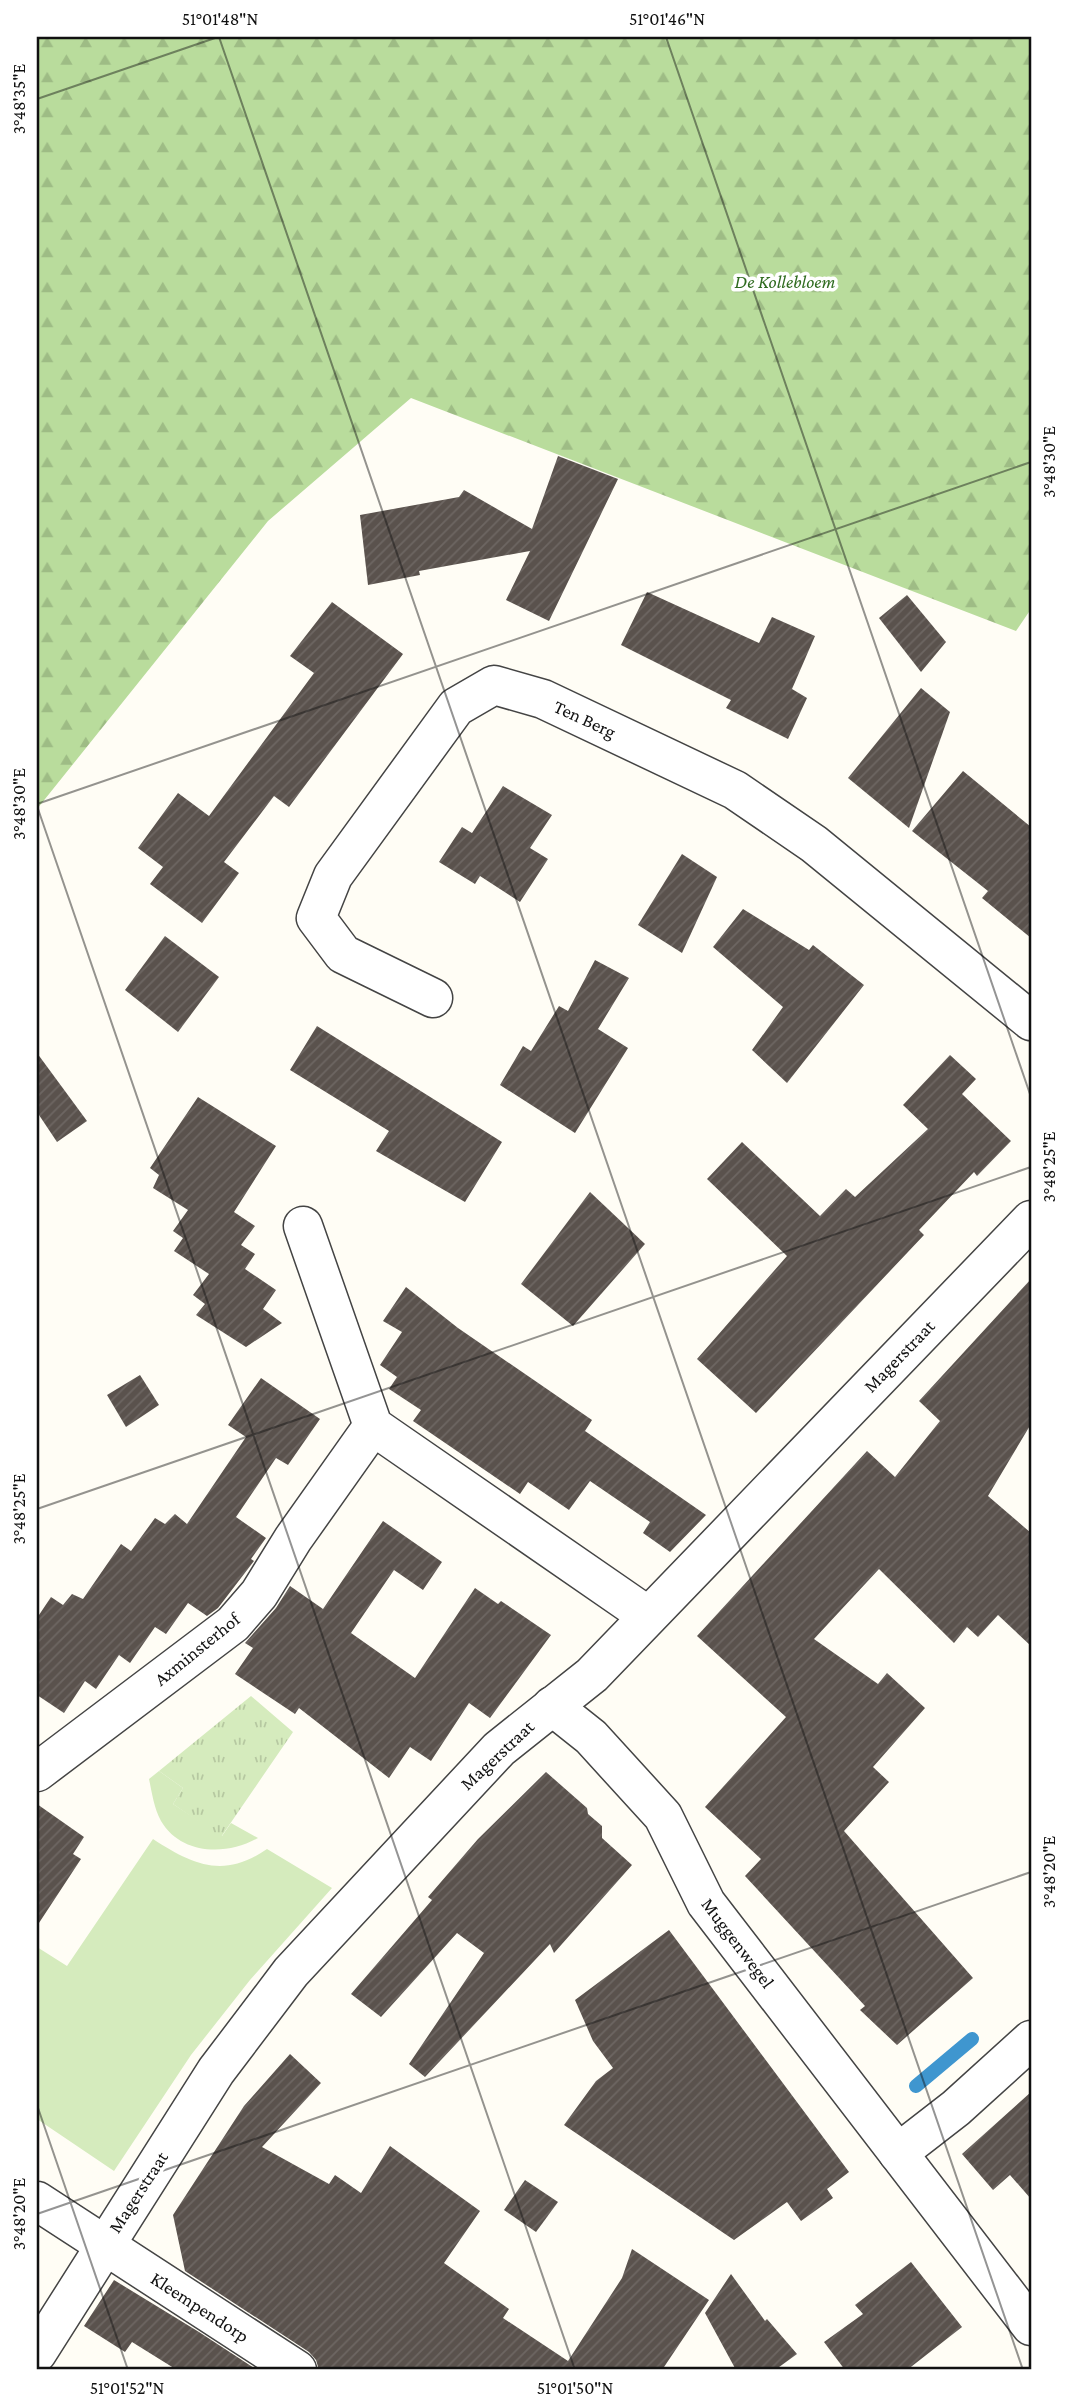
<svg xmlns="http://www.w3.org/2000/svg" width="1068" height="2407" font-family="'Crimson Pro',serif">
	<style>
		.grass { fill: #d5ebbd }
		.forest { fill: url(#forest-firs) }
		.park { fill: url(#park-tufts) }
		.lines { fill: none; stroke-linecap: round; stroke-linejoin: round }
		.stream { stroke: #3f96cf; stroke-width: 14 }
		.building { fill: url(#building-hatch) }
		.street-casing { stroke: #444; stroke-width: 41 }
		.street { stroke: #fff; stroke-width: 38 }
		.ticks { fill: none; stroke: #111; stroke-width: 2; stroke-opacity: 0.45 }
		.labels { text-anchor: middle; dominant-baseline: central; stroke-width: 7; stroke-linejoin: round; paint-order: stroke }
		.park-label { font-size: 19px; font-style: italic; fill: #2f6b1f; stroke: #fff }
		.street-label { font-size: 19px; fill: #111; stroke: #fff }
		.neatline { fill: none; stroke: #111; stroke-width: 2.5 }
		.ticks-label { font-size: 18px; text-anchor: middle; fill: #111 }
	</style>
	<defs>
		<pattern id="forest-firs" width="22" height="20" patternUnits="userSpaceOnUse" patternTransform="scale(1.75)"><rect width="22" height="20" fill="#b9dc9c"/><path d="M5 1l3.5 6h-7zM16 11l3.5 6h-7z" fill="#9ebc85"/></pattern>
		<pattern id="park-tufts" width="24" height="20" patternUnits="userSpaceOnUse" patternTransform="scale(1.75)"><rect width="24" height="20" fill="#d5ebbd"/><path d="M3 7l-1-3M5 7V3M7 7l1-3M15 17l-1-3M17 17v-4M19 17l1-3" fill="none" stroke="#b6c8a1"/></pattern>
		<pattern id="building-hatch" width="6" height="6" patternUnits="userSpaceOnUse" patternTransform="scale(1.75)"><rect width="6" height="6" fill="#5a524d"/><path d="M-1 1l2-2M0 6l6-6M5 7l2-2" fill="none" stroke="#6d6662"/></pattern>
	</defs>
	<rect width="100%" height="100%" fill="#fffdf5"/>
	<g class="grass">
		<path d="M159,1771l24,17 -10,16 49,32 9,-13 27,15c-31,18 -77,17 -97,-17 -7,-13 -9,-28 -12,-42z"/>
		<path d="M153,1839c40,26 71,40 114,10l65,39 -82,92 -59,75 -77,116 -77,-52v-172l30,19z"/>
	</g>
	<polygon class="forest" points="37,37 1031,37 1031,609 1016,631 411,398 268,521 37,809"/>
	<polygon class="park" points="251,1696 293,1732 221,1837 173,1804 183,1788 159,1771"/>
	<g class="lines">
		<polyline class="stream" points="916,2086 972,2039"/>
	</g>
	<g class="building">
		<polygon points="558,456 618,479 549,621 506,600 530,551 419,571 420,575 368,585 360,515 459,497 464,490 532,529"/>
		<polygon points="647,592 759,643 772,617 815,636 792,689 807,698 788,739 726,708 731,700 621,645"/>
		<polygon points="907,595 946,642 921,672 879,618"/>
		<polygon points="332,602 403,654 289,807 274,796 224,862 239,873 202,923 150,884 163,867 138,848 178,793 209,816 314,673 290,656"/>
		<polygon points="921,688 950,712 909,828 848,778"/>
		<polygon points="963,771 1031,827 1031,938 982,898 988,891 912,831"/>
		<polygon points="503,786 552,815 530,848 548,859 520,902 480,876 475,884 439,862 462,827 472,833"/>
		<polygon points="682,854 717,877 682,953 638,925"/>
		<polygon points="743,909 809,950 813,945 864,985 787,1083 752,1050 783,1007 713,947"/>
		<polygon points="165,936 219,977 178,1032 125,990"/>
		<polygon points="595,960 629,978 598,1029 628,1048 575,1133 500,1085 523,1046 531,1051 559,1006 568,1011"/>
		<polygon points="317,1026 502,1142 465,1202 376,1151 389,1131 290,1070"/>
		<polygon points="37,1053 87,1121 57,1142 37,1112"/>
		<polygon points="950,1055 976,1079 962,1094 1011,1141 977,1176 974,1172 919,1230 924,1235 756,1413 697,1359 787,1256 707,1179 742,1142 820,1216 846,1189 855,1197 928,1129 903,1105"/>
		<polygon points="198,1097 276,1146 234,1212 255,1226 241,1245 255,1254 245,1269 276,1290 263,1309 282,1323 246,1347 196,1315 205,1304 193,1295 209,1274 174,1251 183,1238 173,1231 188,1210 153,1188 159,1175 150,1168"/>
		<polygon points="590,1192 645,1244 573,1326 521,1284"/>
		<polygon points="1031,1279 1031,1424 988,1496 1031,1533 1031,1646 998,1615 978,1637 967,1627 954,1643 879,1569 814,1639 878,1684 887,1673 925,1708 873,1767 889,1782 844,1831 973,1978 897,2045 860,2010 865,2006 745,1876 761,1859 705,1807 786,1717 697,1636 867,1451 895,1477 940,1421 919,1401"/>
		<polygon points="406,1287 458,1328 592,1420 585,1431 706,1515 670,1552 643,1533 650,1522 590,1481 569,1510 528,1482 520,1494 413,1421 421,1410 389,1389 397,1377 380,1365 402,1332 383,1321"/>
		<polygon points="140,1375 159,1405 126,1427 107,1395"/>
		<polygon points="261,1378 320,1419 288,1465 276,1458 236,1517 266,1538 251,1559 254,1561 218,1608 207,1616 188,1603 166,1634 155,1627 130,1663 119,1655 96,1689 85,1681 64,1713 37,1695 37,1618 51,1597 63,1605 72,1594 83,1599 121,1544 131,1551 155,1518 165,1524 175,1514 187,1524 246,1437 228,1425"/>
		<polygon points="383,1521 442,1562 423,1590 394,1570 351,1633 415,1678 475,1588 498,1604 501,1601 551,1635 490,1718 469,1703 431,1761 410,1747 389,1778 299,1708 295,1714 235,1674 253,1648 245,1643 276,1608 290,1586 323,1609"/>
		<polygon points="546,1772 587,1808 588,1814 602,1826 602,1838 632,1865 554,1953 550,1944 425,2077 409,2064 484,1953 457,1933 381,2017 351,1994 432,1900 428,1897 478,1839"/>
		<polygon points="37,1804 84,1837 73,1854 81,1859 37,1926"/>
		<polygon points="669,1930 849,2172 827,2189 833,2198 801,2221 787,2202 734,2240 564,2125 596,2081 613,2068 593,2041 575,2000"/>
		<polygon points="290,2054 321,2083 262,2147 329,2184 335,2175 361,2193 390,2146 480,2211 444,2263 509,2309 503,2318 568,2361 622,2278 632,2249 709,2300 662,2370 319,2370 316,2360 309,2352 185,2271 173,2215 244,2106"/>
		<polygon points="1031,2092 1031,2199 1010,2175 993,2190 962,2154"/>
		<polygon points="525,2180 558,2202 536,2232 504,2210"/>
		<polygon points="911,2262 962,2327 907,2370 845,2370 824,2342 863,2314 855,2305"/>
		<polygon points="731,2274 765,2321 767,2319 797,2354 775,2370 736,2370 705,2313"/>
		<polygon points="114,2280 199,2332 257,2370 177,2370 132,2342 125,2352 84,2326"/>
	</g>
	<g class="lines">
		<g class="street-casing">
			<g id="street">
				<polyline points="433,998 343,954 316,918 333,876 456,707 494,685 543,699 735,790 814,844 1031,1021"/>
				<polyline points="303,1226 373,1426 648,1616"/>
				<polyline points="552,1706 591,1737 663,1816 706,1903 1031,2326"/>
				<polyline points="37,1772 233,1624 259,1594 293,1539 373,1426"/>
				<polyline points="898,2153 956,2108 1031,2040"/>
				<polyline points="37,2201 297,2370"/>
				<polyline points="37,2353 216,2071 291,1972 499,1749 592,1675 1031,1220"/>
			</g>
		</g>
		<use href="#street" class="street"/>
	</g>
	<path class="ticks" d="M219,37l804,2333M666,37l365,1060M37,99l181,-62M37,804l994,-342M37,806l538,1564M37,1509l994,-342M37,2105l91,265M37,2214l994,-342"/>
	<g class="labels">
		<g class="park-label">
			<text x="785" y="281">De Kollebloem</text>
		</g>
		<g class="street-label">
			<text transform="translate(585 719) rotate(25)">Ten Berg</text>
			<text transform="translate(899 1356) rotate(-46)">Magerstraat</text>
			<text transform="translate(197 1649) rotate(-39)">Axminsterhof</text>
			<text transform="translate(497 1755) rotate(-43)">Magerstraat</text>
			<text transform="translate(738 1943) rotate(53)">Muggenwegel</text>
			<text transform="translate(138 2192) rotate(-57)">Magerstraat</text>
			<text transform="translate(200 2307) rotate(33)">Kleempendorp</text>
		</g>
	</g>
	<rect width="1068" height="2407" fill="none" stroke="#ffffff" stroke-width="77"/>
	<rect x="38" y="38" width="992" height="2330" class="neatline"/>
	<g class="ticks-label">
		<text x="220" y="25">51°01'48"N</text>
		<text x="667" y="25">51°01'46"N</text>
		<text transform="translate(19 99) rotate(-90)" y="6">3°48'35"E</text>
		<text transform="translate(1049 462) rotate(-90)" y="6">3°48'30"E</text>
		<text transform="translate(19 804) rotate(-90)" y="6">3°48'30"E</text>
		<text transform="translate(1049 1167) rotate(-90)" y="6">3°48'25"E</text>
		<text transform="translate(19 1509) rotate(-90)" y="6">3°48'25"E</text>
		<text transform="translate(1049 1872) rotate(-90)" y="6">3°48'20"E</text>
		<text transform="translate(19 2214) rotate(-90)" y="6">3°48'20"E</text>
		<text x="127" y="2394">51°01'52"N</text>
		<text x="575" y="2394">51°01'50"N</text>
	</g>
</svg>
